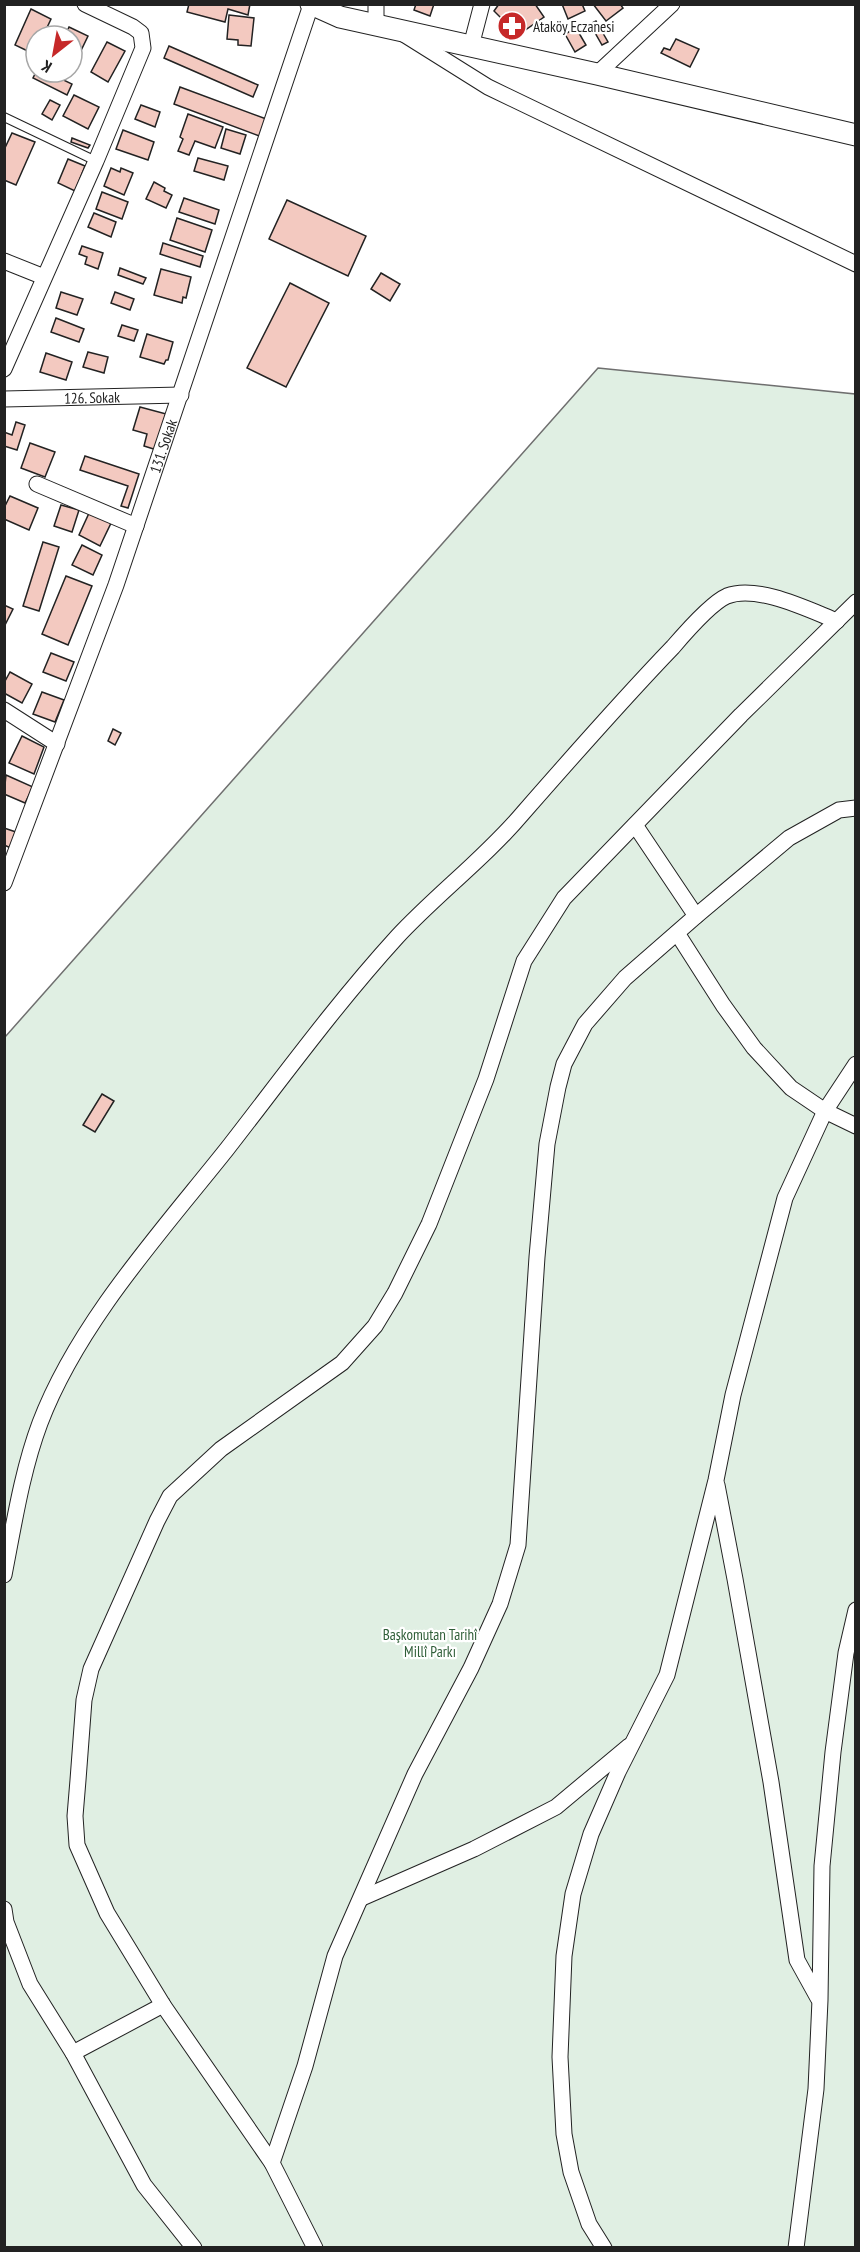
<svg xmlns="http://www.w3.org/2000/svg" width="860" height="2252" font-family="'PT Sans Narrow',sans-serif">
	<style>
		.green { fill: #e0efe3; stroke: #6f6f6f; stroke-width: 1.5 }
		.building { fill: #f3c9c0; stroke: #222; stroke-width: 1.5 }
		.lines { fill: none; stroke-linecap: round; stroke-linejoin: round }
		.lane-casing { stroke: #222; stroke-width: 10 }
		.street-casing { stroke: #222; stroke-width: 17 }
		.secondary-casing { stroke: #222; stroke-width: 23 }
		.lane { stroke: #fff; stroke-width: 8 }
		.street { stroke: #fff; stroke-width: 15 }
		.secondary { stroke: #fff; stroke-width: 21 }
		.labels { text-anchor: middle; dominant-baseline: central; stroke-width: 4.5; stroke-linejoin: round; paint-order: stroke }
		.poi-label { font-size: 15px; fill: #222; stroke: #fff; text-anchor: start }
		.street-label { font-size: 15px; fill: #222; stroke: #fff }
		.park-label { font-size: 15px; fill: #2f5e38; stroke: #fff }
	</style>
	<rect width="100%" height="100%" fill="#fff"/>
	<polygon class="green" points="598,368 855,394 855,2247 5,2248 5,1037"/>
	<g class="building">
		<polygon points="189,4 250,4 248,15 228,9 225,22 187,12"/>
		<polygon points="416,4 434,4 430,16 414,10"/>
		<polygon points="499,4 535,4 544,17 518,35 494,11"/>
		<polygon points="562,4 582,4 585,11 568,19"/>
		<polygon points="593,4 620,4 623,8 606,21"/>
		<polygon points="31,9 51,19 43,36 36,36 34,54 15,45"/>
		<polygon points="229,15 254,18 251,46 238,45 238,40 227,39"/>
		<polygon points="596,21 608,42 602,45 590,24"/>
		<polygon points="69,27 88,36 75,63 72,61 72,36 65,36"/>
		<polygon points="576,28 586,45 575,52 565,34"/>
		<polygon points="676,39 699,49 690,67 661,53 664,48 670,50"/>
		<polygon points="107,42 125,51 108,82 91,72"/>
		<polygon points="169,46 258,85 253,97 164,58"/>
		<polygon points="36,72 47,72 72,84 67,95 33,78"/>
		<polygon points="180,87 269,120 262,137 174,104"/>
		<polygon points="74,95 99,107 88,129 63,116"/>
		<polygon points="50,100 60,105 52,120 42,114"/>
		<polygon points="141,105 160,112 155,127 135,119"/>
		<polygon points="188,114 223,127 215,148 195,141 189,155 178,151 183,139 180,137"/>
		<polygon points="226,129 246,135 240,154 221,148"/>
		<polygon points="123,130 154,142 148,160 116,149"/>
		<polygon points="12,133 35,142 16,185 4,180 4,150"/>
		<polygon points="72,138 90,145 88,148 71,142"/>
		<polygon points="198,158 228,166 224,180 194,171"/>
		<polygon points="68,159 85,166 75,191 58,183"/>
		<polygon points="111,168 120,172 121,168 133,173 124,195 104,186"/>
		<polygon points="154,182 165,188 164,191 172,195 166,208 146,199"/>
		<polygon points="102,192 128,202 122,219 96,209"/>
		<polygon points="184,198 219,210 215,224 179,212"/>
		<polygon points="287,200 366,236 348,276 269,239"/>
		<polygon points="94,213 116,222 111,237 88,227"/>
		<polygon points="177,218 212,230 205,252 170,240"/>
		<polygon points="163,243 203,256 200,267 160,254"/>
		<polygon points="82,246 103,253 98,269 85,264 87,257 79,254"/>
		<polygon points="120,268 146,278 143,284 118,275"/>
		<polygon points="161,269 191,277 186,298 183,297 182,303 154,295"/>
		<polygon points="381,273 400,284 390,301 371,289"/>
		<polygon points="290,283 329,303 286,387 247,368"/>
		<polygon points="61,292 83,299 77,315 56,308"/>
		<polygon points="115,292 134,299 130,310 111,303"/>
		<polygon points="56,318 84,329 79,342 51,332"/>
		<polygon points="122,325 138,330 134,341 118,336"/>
		<polygon points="147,334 173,342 168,360 166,360 164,364 140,357"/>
		<polygon points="88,352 108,357 104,373 83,367"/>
		<polygon points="46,353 72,362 66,380 40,372"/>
		<polygon points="140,407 170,415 160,451 144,446 147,434 133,430"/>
		<polygon points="16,422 25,425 17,450 4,446 4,432 12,435"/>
		<polygon points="30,443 55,452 45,477 21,468"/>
		<polygon points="85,456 139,474 128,508 121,506 128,486 80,470"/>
		<polygon points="10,496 38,508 29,530 4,519 4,508"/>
		<polygon points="61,505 79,510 72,532 54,526"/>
		<polygon points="90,511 112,521 100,546 79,535"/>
		<polygon points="43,542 59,547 39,611 23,606"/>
		<polygon points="82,545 102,555 93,575 72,565"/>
		<polygon points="66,576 92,586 68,645 42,634"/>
		<polygon points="4,605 13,609 5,625 4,625"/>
		<polygon points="51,653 74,662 66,681 43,672"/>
		<polygon points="10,672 32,684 22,703 4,693 4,683"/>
		<polygon points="42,692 64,700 55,722 33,714"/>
		<polygon points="113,729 121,733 115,745 108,741"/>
		<polygon points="22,736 44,747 34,774 9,763"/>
		<polygon points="6,775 33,787 25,803 4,794"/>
		<polygon points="4,828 19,833 13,849 4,845"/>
		<polygon points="102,1094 114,1101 95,1132 83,1125"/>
	</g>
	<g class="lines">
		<g class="lane-casing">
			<polyline id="lane" points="4,117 96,161"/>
		</g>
		<g class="street-casing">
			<g id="street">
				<polyline points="376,25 376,4"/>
				<polyline points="405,35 488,87 856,264"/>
				<polyline points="471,46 482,4"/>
				<polyline points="597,74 672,4"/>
				<polyline points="4,261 44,277"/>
				<polyline points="4,369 96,161 143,48 141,33 133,27 85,4"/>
				<path id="s1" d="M4,399l177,-4"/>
				<polyline points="37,484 136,526"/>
				<polyline points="4,710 57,744"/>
				<polyline points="635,825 696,916"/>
				<path id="s2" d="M4,883l112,-298 195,-580"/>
				<polyline points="677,933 723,1005 754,1048 791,1088 825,1111 856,1126"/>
				<polyline points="717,1485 735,1579 771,1782 797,1960 818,1998"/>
				<path d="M4,1575c10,-51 18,-104 36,-152 38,-100 121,-191 187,-274 56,-72 109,-145 170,-212 40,-43 88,-79 126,-124 49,-56 98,-112 150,-166 12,-14 38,-44 54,-51 30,-12 82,14 110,25"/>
				<polyline points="362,1898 474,1849 556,1807 629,1746"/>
				<polyline points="4,1909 6,1922 30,1984 73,2053 144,2185 194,2248"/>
				<polyline points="73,2053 163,2005"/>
				<polyline points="272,2163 305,2066 335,1956 415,1774 471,1668 500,1604 518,1545 537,1257 547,1144 558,1087 564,1064 585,1024 625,978 696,916 789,838 839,810 856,808"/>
				<polyline points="315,2248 272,2163 163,2005 107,1913 77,1845 75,1816 78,1780 84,1700 91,1669 157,1521 170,1496 221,1449 342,1363 375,1326 395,1293 429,1224 486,1079 524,961 564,898 741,715 856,602"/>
				<polyline points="604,2248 589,2224 571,2172 564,2134 560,2057 564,1956 573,1894 591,1834 618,1772 667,1675 716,1480 733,1395 785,1198 825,1111 856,1064"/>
				<polyline points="796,2248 816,2089 820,2000 822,1866 833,1752 846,1653 856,1610"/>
			</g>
		</g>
		<g class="secondary-casing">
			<polyline id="secondary" points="311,4 340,17 597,74 856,135"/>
		</g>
		<use href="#lane" class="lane"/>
		<use href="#street" class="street"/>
		<use href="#secondary" class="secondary"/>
	</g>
	<defs>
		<g id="pharmacy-disc" transform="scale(1.5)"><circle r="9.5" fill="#c62828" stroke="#fff"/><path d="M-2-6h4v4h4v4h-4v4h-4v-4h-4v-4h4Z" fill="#fff"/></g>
	</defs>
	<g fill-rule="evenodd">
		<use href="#pharmacy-disc" x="512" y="26"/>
	</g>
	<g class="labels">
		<g class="poi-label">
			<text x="533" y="26">Ataköy Eczanesi</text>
		</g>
		<g class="street-label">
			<text stroke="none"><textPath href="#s1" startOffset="88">126. Sokak</textPath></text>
			<text stroke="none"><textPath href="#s2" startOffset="465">131. Sokak</textPath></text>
		</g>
		<g class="park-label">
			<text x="430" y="1634">Başkomutan Tarihî<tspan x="430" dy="17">Millî Parkı</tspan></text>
		</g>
	</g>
	<rect width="860" height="2252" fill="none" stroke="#222222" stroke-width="12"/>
	<g transform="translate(54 54) rotate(211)"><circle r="28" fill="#ffffff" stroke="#a7a7a7" stroke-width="1.5"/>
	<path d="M0-4.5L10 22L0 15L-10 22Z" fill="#c62828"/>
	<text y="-9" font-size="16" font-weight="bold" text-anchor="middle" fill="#222222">K</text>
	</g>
</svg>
